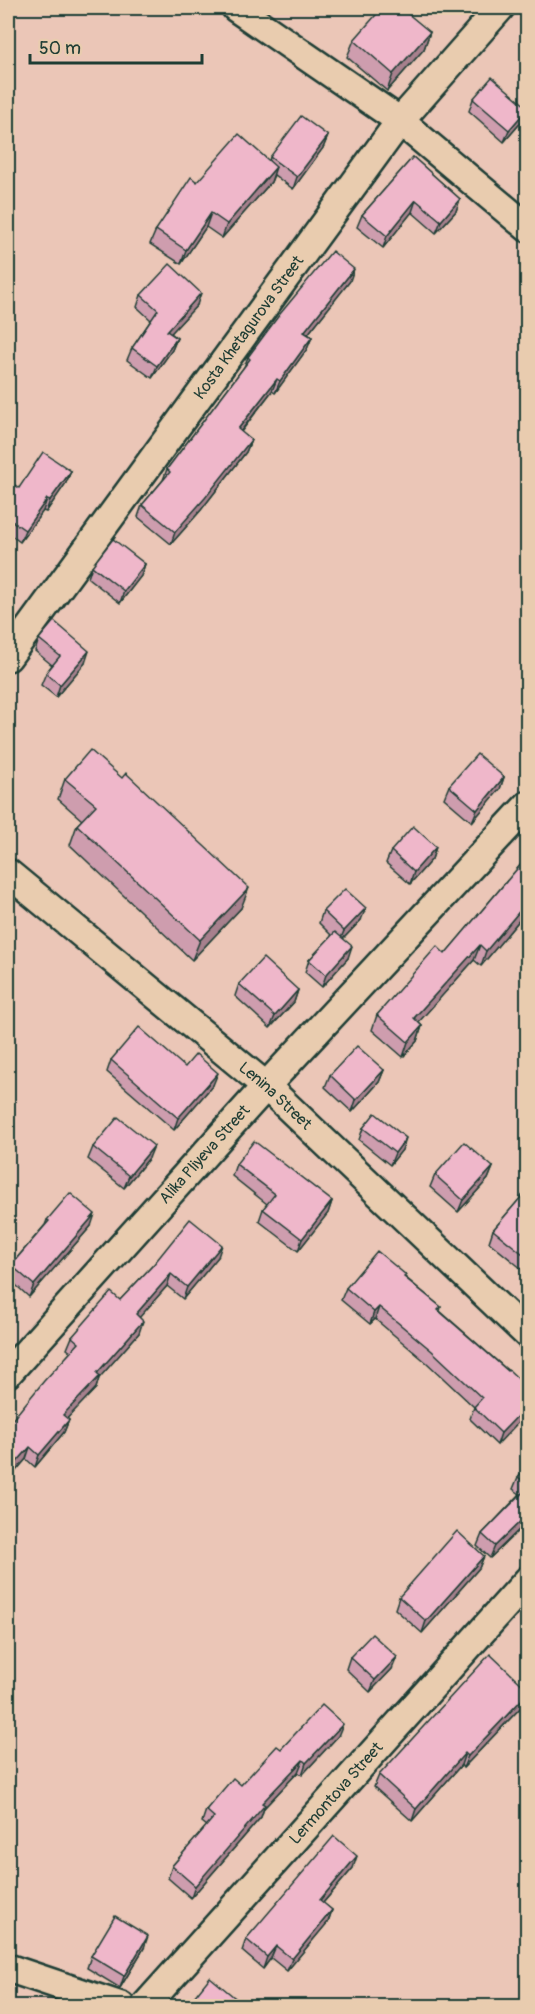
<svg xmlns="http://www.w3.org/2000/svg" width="535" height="2014" font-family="Pangolin,sans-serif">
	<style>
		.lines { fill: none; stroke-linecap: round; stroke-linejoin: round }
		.minor-casing { stroke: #1f3d34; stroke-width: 32 }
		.minor { stroke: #e9ccaf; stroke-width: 27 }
		.wall { fill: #ce9dae; stroke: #1f3d34; stroke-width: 1.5 }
		.shaded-wall { fill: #a7808d; stroke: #1f3d34; stroke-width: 1.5 }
		.building { fill: #efb7ca; stroke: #1f3d34; stroke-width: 1.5 }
		.labels { text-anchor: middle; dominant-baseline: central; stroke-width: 5; stroke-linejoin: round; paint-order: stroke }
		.street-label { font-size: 16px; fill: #1f3d34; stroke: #e9ccaf }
	</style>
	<rect width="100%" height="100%" fill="#ebc6b7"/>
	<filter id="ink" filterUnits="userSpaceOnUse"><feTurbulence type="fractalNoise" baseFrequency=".0167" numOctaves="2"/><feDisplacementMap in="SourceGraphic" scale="12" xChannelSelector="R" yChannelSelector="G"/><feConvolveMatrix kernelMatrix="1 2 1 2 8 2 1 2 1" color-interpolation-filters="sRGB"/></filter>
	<g filter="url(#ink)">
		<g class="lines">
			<g class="minor-casing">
				<g id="minor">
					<polyline points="236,8 400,121 528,228"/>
					<path id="s1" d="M8,657l392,-536 100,-113"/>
					<path id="s2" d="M8,873l258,213 262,249"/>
					<path id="s3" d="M8,1373l258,-287 262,-281"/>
					<polyline points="8,1968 121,2006"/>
					<path id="s4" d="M145,2006l383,-426"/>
				</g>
			</g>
			<use href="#minor" class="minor"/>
		</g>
		<g class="wall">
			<polygon points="430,32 424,49 387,91 347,57 354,40"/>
			<polygon points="473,99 528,109 523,120 504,142 469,111"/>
			<polygon points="328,136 323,148 293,189 274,175 271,182 222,238 206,227 181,264 150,244 156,230 197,182 269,161 270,157"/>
			<polygon points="413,157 460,199 456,211 436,233 412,212 383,248 357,227 362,215"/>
			<polygon points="350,281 308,334 312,337 307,349 275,393 272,391 241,432 251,440 246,452 201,510 171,544 138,517 142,505 163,480 167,469 244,367 248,357"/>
			<polygon points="141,295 197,305 171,333 177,338 172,350 152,378 127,360 132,348 151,320 137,307"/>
			<polygon points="71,471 66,483 46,512 43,511 20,542 8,533 8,495 19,488"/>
			<polygon points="145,564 141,576 120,603 88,578 92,566"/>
			<polygon points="39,639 85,663 56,697 41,685 46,673 52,665 35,651"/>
			<polygon points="504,777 500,789 472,822 444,798 449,786"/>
			<polygon points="122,778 241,908 192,960 70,845 77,825 82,820 58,799 65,779"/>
			<polygon points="436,847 432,859 410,884 386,863 391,851"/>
			<polygon points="528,856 528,913 526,912 481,966 474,960 418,1022 422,1026 417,1041 403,1057 372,1030 377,1015 445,954"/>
			<polygon points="323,911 361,920 343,939 348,958 322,987 305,972 309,960 332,936 319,923"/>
			<polygon points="239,984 298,990 294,1002 270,1028 235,996"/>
			<polygon points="111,1060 185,1067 213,1085 174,1130 107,1072"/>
			<polygon points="384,1070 379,1082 352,1112 325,1087 330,1075"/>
			<polygon points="363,1128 402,1150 390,1165 359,1140"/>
			<polygon points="93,1147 149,1158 124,1188 88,1159"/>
			<polygon points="236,1164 332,1201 328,1213 298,1251 259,1221 263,1209 267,1204 232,1176"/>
			<polygon points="493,1167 488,1179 458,1212 430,1187 435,1175"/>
			<polygon points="528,1189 528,1274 489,1242 493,1230"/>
			<polygon points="47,1220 91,1226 29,1297 8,1278 8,1273 11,1265 45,1225"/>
			<polygon points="218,1257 183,1299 167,1286 139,1317 139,1333 99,1378 96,1388 67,1418 69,1420 64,1432 35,1467 26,1459 8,1480 8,1425 71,1352 67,1349 72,1337 120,1300 153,1265"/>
			<polygon points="405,1277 441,1307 440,1311 528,1388 497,1445 470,1419 474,1407 427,1363 375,1319 370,1324 341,1300 346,1288"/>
			<polygon points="528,1465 528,1521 490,1558 477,1546 482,1534 520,1494 513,1489 518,1477"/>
			<polygon points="484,1556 479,1568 422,1633 395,1609 399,1597"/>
			<polygon points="350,1657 392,1669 370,1692 346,1669"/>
			<polygon points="528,1690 528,1695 525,1703 463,1768 461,1765 412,1821 374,1787 379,1775"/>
			<polygon points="338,1736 302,1775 298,1772 264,1808 261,1817 191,1898 168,1878 172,1866 207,1826 202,1822 206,1810 241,1785 281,1749"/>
			<polygon points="353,1868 323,1903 332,1910 328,1922 287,1971 271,1958 263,1969 242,1951 246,1939"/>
			<polygon points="144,1948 120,1988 87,1968 91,1956"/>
		</g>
		<g class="shaded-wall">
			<polygon points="430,32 424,49 387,91 393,74"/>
			<polygon points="528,108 523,120 504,142 509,130"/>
			<polygon points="328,136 323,148 293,189 297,177"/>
			<polygon points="276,167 271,182 222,238 227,224"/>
			<polygon points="460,199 456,211 436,233 441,221"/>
			<polygon points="416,200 412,212 383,248 387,236"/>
			<polygon points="211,213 206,227 181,264 186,250"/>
			<polygon points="354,269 350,281 300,344 304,332"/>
			<polygon points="201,293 197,305 162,343 167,331"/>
			<polygon points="312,337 307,349 275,393 280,381"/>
			<polygon points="177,338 172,350 152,378 157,366"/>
			<polygon points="277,379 272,391 233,441 238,429"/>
			<polygon points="251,440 246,452 201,510 171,544 175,532"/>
			<polygon points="71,471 66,483 46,512 50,500"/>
			<polygon points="47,499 43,511 20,542 25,530"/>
			<polygon points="145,564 141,576 120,603 124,591"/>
			<polygon points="89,651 85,663 56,697 60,685"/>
			<polygon points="14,724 10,736 8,739 8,732"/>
			<polygon points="504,777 500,789 472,822 477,810"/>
			<polygon points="436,847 432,859 410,884 414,872"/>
			<polygon points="249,888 241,908 192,960 200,940"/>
			<polygon points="528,901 528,907 526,912 481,966 486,951"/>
			<polygon points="366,908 361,920 339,943 344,931"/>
			<polygon points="480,945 474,960 409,1033 414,1018"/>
			<polygon points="352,946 348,958 322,987 326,975"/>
			<polygon points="298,990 294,1002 270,1028 275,1016"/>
			<polygon points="422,1026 417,1041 403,1057 408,1042"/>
			<polygon points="384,1070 379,1082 352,1112 356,1100"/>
			<polygon points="218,1073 213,1085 174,1130 178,1118"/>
			<polygon points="406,1138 402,1150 390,1165 395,1153"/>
			<polygon points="154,1146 149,1158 124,1188 129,1176"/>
			<polygon points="493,1167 488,1179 458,1212 463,1200"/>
			<polygon points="332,1201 328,1213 298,1251 302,1239"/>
			<polygon points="95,1214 91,1226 29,1297 34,1285"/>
			<polygon points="222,1245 218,1257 183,1299 187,1287"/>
			<polygon points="171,1274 167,1286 132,1326 136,1314"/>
			<polygon points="379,1307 375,1319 370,1324 374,1312"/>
			<polygon points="143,1321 139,1333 99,1378 96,1388 59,1427 63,1415 97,1373"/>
			<polygon points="528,1405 528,1412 497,1445 501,1433"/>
			<polygon points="69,1420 64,1432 35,1467 39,1455"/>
			<polygon points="30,1447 26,1459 8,1480 8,1472"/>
			<polygon points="528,1514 528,1521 490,1558 495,1546"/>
			<polygon points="484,1556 479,1568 422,1633 426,1621"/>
			<polygon points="397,1657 392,1669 370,1692 375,1680"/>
			<polygon points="528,1693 525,1703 463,1768 468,1756"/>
			<polygon points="343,1724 338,1736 302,1775 306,1763"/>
			<polygon points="465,1753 461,1765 412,1821 416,1809"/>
			<polygon points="303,1760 298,1772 264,1808 261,1817 191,1898 195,1886 262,1803"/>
			<polygon points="357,1856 353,1868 315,1912 320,1900"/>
			<polygon points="332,1910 328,1922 287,1971 292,1959"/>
			<polygon points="148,1936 144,1948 120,1988 124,1976"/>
			<polygon points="276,1946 271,1958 263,1969 267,1957"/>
		</g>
		<g class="building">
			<polygon points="382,8 401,8 430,32 393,74 354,40"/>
			<polygon points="492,77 528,108 509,130 473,99"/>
			<polygon points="301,116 328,136 297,177 270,157"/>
			<polygon points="239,134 276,167 227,224 211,213 186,250 156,230 191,177 197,182"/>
			<polygon points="413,157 460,199 441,221 416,200 387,236 362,215"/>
			<polygon points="332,251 354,269 304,332 312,337 280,381 277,379 238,429 251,440 205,498 175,532 142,505 170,472 167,469 250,359 248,357 280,314"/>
			<polygon points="170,264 201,293 167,331 177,338 157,366 132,348 158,310 141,295"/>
			<polygon points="43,452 71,471 50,500 47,499 25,530 8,518 8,495 15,485 19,488"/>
			<polygon points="113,539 145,564 124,591 92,566"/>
			<polygon points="54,621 89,651 60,685 46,673 60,656 39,639"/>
			<polygon points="8,718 14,724 8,732"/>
			<polygon points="90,750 122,778 126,773 249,888 200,940 77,825 96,805 65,779"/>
			<polygon points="477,754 504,777 477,810 449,786"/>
			<polygon points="413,826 436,847 414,872 391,851"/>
			<polygon points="528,856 528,901 486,951 480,945 414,1018 422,1026 408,1042 377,1015 437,946 445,954"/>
			<polygon points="345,889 366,908 344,931 323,911"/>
			<polygon points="335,932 352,946 326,975 309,960"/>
			<polygon points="263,958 298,990 275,1016 239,984"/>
			<polygon points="139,1027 185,1067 196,1054 218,1073 178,1118 111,1060"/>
			<polygon points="357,1046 384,1070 356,1100 330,1075"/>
			<polygon points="375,1113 406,1138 395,1153 363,1128"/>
			<polygon points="118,1117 154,1146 129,1176 93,1147"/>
			<polygon points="254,1141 332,1201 302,1239 263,1209 275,1194 236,1164"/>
			<polygon points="464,1142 493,1167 463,1200 435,1175"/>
			<polygon points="528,1189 528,1258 493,1230"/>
			<polygon points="70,1193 95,1214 34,1285 11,1265 49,1221 47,1220"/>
			<polygon points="190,1219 222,1245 187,1287 171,1274 136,1314 143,1321 97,1373 100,1376 63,1415 69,1420 39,1455 30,1447 8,1472 8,1425 44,1381 79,1343 72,1337 111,1292 120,1300 153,1265"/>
			<polygon points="377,1251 406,1275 404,1277 441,1307 438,1310 508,1371 509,1370 528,1388 528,1405 501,1433 474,1407 482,1398 432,1351 379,1307 374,1312 346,1288"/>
			<polygon points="528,1465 528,1485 518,1477"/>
			<polygon points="528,1487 528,1514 495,1546 482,1534"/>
			<polygon points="457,1531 484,1556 426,1621 399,1597"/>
			<polygon points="372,1634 397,1657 375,1680 350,1657"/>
			<polygon points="490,1654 528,1690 528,1693 468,1756 465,1753 416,1809 379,1775"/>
			<polygon points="322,1705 343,1724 306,1763 303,1760 262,1803 265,1805 195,1886 172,1866 214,1817 206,1810 233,1778 241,1785 277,1746 281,1749"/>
			<polygon points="334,1836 357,1856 320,1900 332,1910 292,1959 276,1946 267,1957 246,1939"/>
			<polygon points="115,1916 148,1936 124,1976 91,1956"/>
			<polygon points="210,1977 246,2007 186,2007"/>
			<polygon points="368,2002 374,2007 364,2007"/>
		</g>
	</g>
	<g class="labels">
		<g class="street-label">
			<text stroke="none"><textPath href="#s1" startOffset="408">Kosta Khetagurova Street</textPath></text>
			<text stroke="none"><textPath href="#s2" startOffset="348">Lenina Street</textPath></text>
			<text stroke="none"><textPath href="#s3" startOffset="294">Alika Pliyeva Street</textPath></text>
			<text stroke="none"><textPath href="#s4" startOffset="286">Lermontova Street</textPath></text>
		</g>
	</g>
	<rect width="535" height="2014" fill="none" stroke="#e9ccaf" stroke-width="30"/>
	<rect x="15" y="15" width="505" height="1984" fill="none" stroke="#1f3d34" stroke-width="2" filter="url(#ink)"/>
	<path d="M30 54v9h172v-9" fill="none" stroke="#1f3d34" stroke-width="3"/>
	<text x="39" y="54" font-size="18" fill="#1f3d34" stroke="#e9ccaf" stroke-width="4.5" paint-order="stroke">50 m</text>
</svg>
